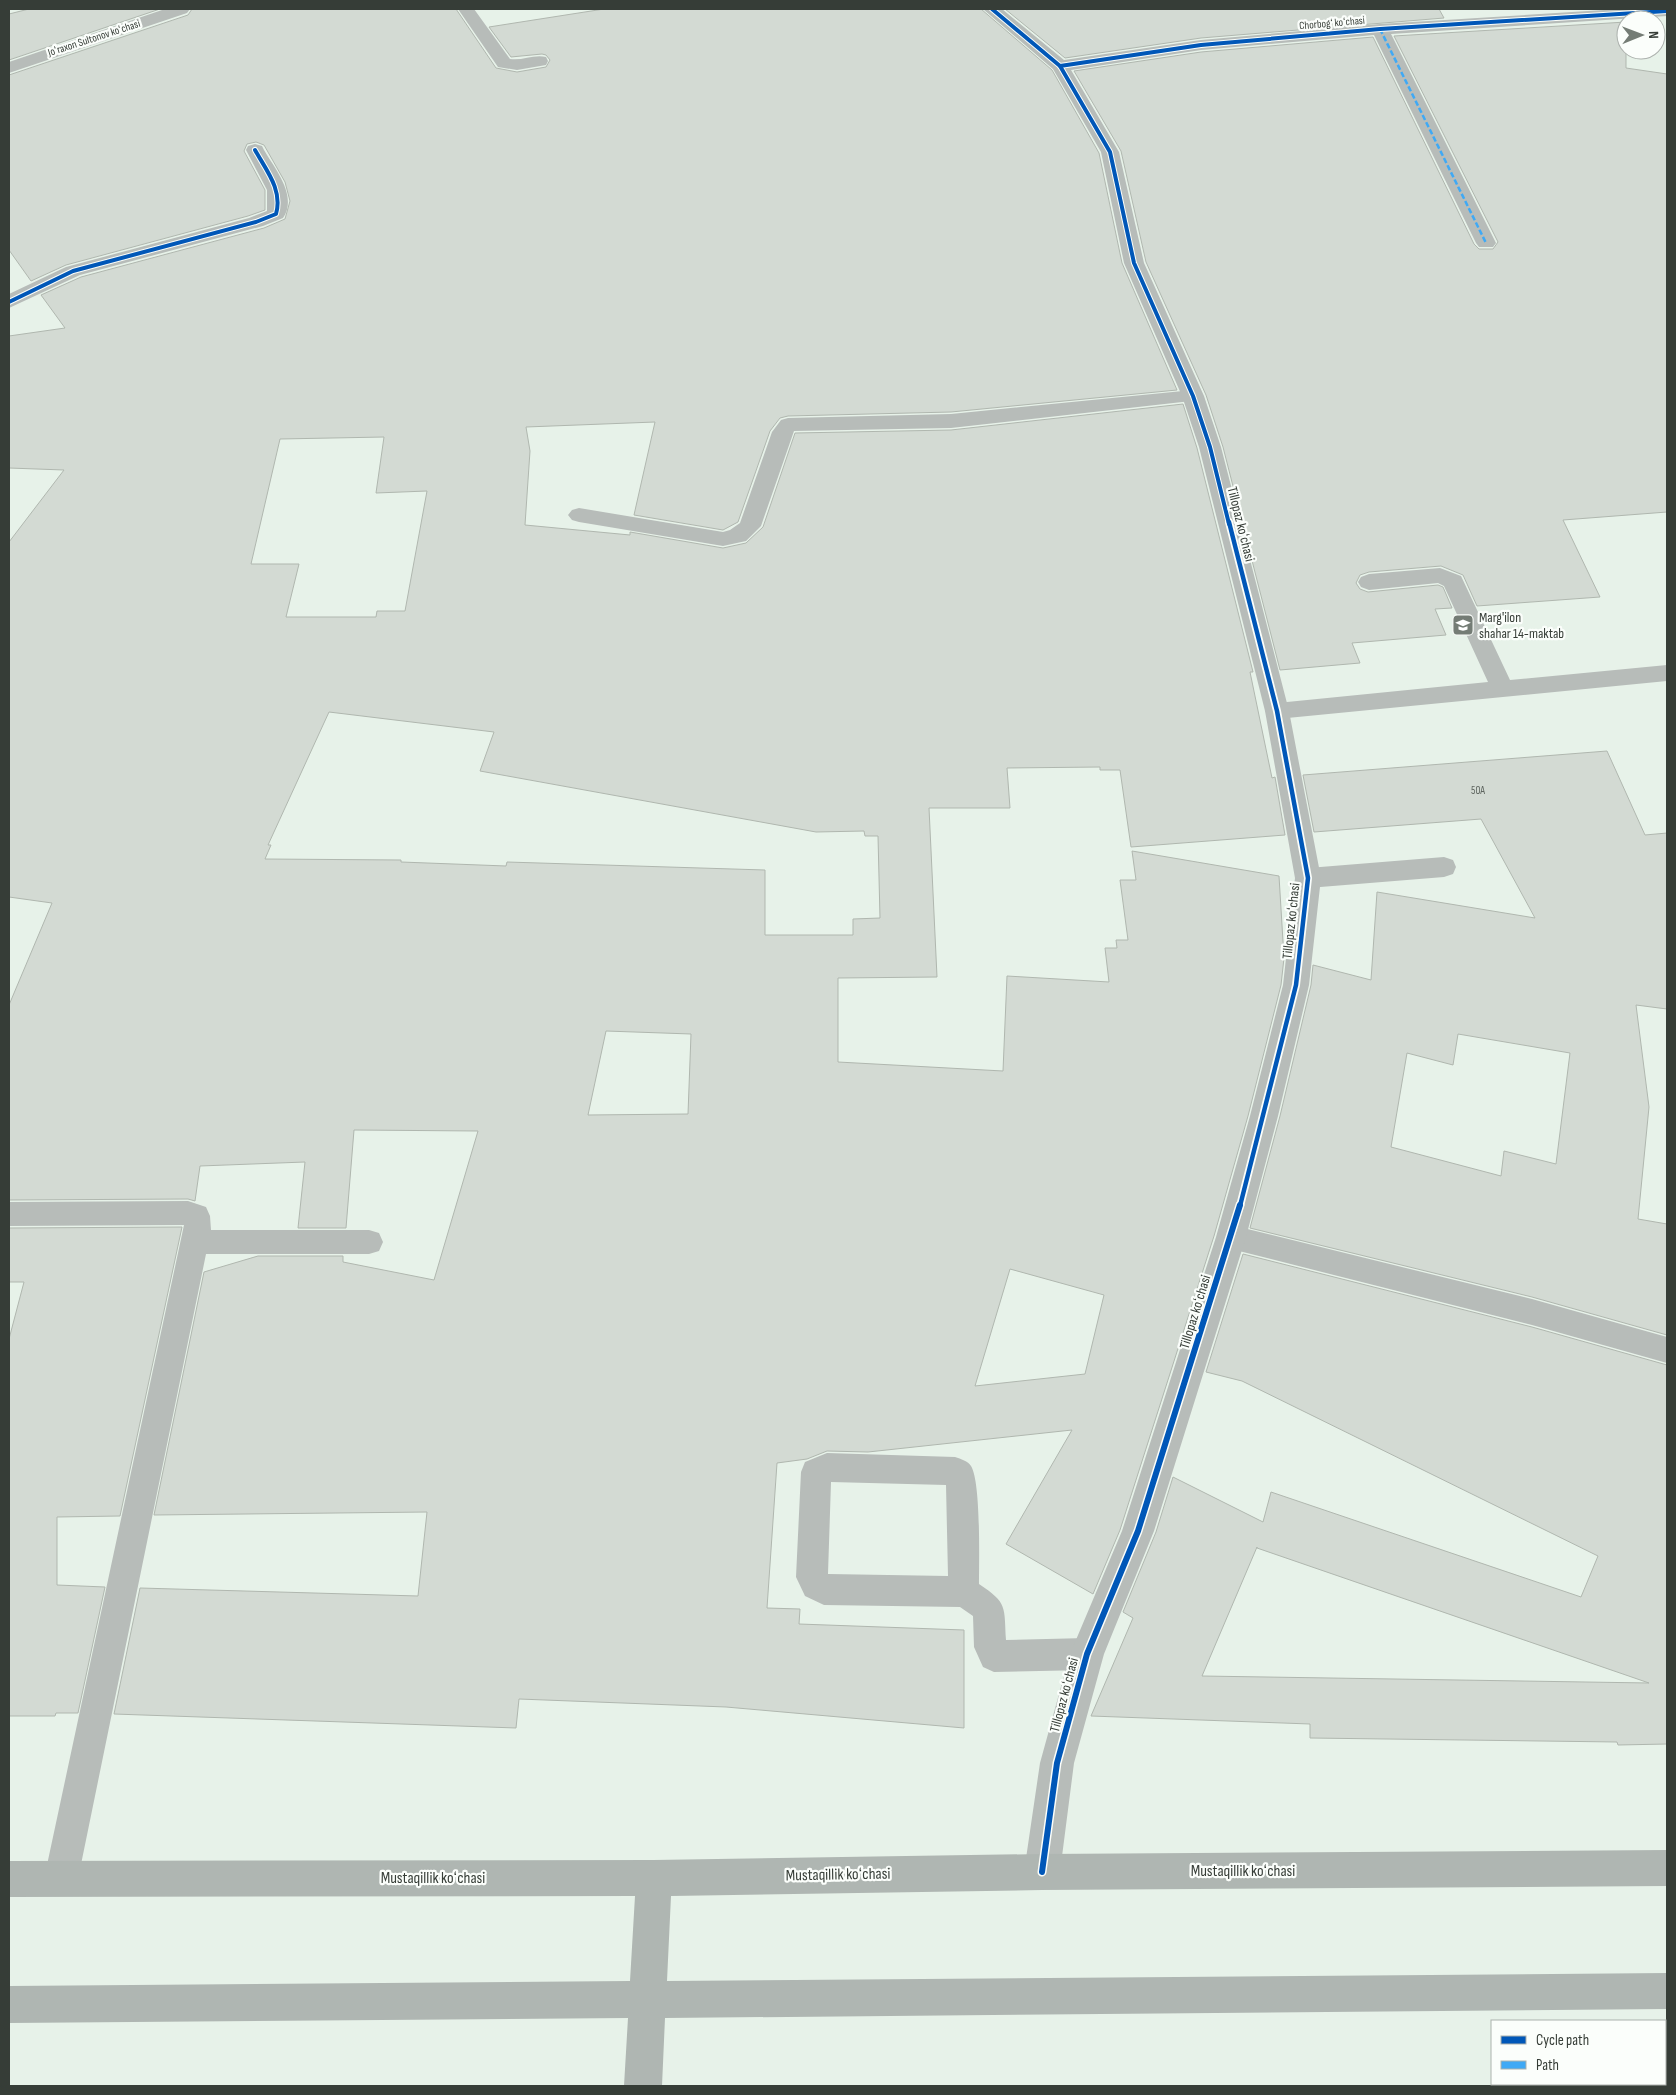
<svg xmlns="http://www.w3.org/2000/svg" width="1676" height="2095" font-family="'Sofia Sans Condensed',sans-serif">
	<style>
		.building { fill: #d3dad3; stroke: #b0b7af; fill-rule: evenodd }
		.lines { fill: none; stroke-linecap: round; stroke-linejoin: round }
		.service { fill: #b7bcb9; fill-rule: evenodd }
		.minor { fill: #b7bcb9; fill-rule: evenodd }
		.tertiary { fill: #b7bcb9; fill-rule: evenodd }
		.primary { fill: #afb6b2; fill-rule: evenodd }
		.quiet { stroke: #3fa9f5; stroke-width: 2.5; stroke-dasharray: 5.5 2.5; stroke-linecap: butt }
		.cycleway-far2-casing { stroke: #fbfefb; stroke-width: 6 }
		.cycleway-far1-casing { stroke: #fbfefb; stroke-width: 8 }
		.cycleway-casing { stroke: #fbfefb; stroke-width: 9 }
		.cycleway-far2 { stroke: #0057b8; stroke-width: 4 }
		.cycleway-far1 { stroke: #0057b8; stroke-width: 4.5 }
		.cycleway { stroke: #0057b8; stroke-width: 6 }
		.labels { text-anchor: middle; dominant-baseline: central; stroke-width: 4.5; stroke-linejoin: round; paint-order: stroke }
		.far-street-label { font-size: 11px; fill: #363d37; stroke: #fbfefb }
		.number-label { font-size: 11px; fill: #5f6660 }
		.street-label { font-size: 14px; fill: #363d37; stroke: #fbfefb }
		.poi-label { font-size: 14px; fill: #363d37; stroke: #fbfefb; text-anchor: start }
		.near-street-label { font-size: 16px; fill: #363d37; stroke: #fbfefb }
	</style>
	<rect width="100%" height="100%" fill="#e7f2e9"/>
	<g class="building">
		<polygon points="29,9 160,9 9,60 9,14"/>
		<path d="M192,9h264l40,59 21,4 29,-5 4,-7 -4,-5 -4,-1 -31,3 -22,-30 115,-18h377l71,61 47,83 23,110 55,127 -226,22 -163,4 -8,2 -10,13 -32,91 -15,8 -89,-15 21,-93 -129,5 4,24 -5,74 105,10v-3l93,16 23,-5 17,-16 32,-94 156,-3 232,-26 14,44 56,224h-3l22,106 3,-1 10,58 -154,12 -11,-77h-20v-3l-93,1 3,40h-81l8,169 -99,1v84l165,9 4,-95 102,6 -4,-34h12l-1,-8h12l-8,-60h16l-4,-29 147,25 5,82 -3,27 -33,131 -34,120 -94,294 -27,64 -87,-50 66,-114 -204,22 -41,-1 -20,8 -30,4 -10,145 33,1 -1,15 165,6v98l-238,-21 -207,-8 -3,29 -402,-14 26,-126 278,8 9,-84 -273,3 50,-243 54,-16h85v6l91,18 44,-149 -124,-1 -8,98h-48l7,-66 -105,4 -5,35 -7,-2 -179,1v-195l43,-102 -43,-6v-355l55,-72 -55,-2v-132l56,-8 -24,-33 40,-18 183,-49 21,-9 5,-18 -5,-19 -21,-37 -8,-3 -9,2 -3,7 21,39v20l-17,6 -182,49 -35,16 -22,-31v-175l179,-60zM384,437l-8,56 51,-2 -22,120h-28l-1,6h-90l13,-53h-48l29,-125zM329,712l165,20 -14,39 336,61 48,-1 1,5h13l2,82 -27,1v16h-88v-65l-258,-8 -1,4 -105,-4v-2l-136,-1 6,-14h-3zM606,1031l85,3 -3,80 -100,1zM1010,1269l94,26 -19,79 -110,12z"/>
		<polygon points="1005,9 1439,9 1444,18 1201,38 1065,58"/>
		<polygon points="1626,22 1626,68 1667,74 1667,512 1563,520 1600,597 1477,606 1463,575 1441,566 1369,572 1360,575 1356,583 1360,589 1368,592 1438,585 1443,587 1452,608 1435,609 1446,635 1352,643 1360,663 1280,670 1223,447 1206,395 1146,262 1121,151 1074,71 1201,52 1373,37 1474,244 1479,249 1493,249 1498,242 1394,36"/>
		<path d="M1607,751l38,84 22,-2v176l-31,-4 13,102 -11,112 29,5v111l-135,-38 -282,-69 30,-112 31,-131 2,-20 58,15 6,-88 158,26 -54,-99 -167,13 -11,-57zM1458,1034l112,19 -14,111 -52,-13 -3,25 -110,-29 16,-94 46,12z"/>
		<polygon points="182,1227 120,1516 57,1517 57,1585 105,1587 78,1713 56,1713 55,1716 9,1716 9,1339 24,1282 9,1282 9,1228"/>
		<path d="M1243,1254l289,73 135,38v379l-49,1 -1,-3 -307,-4v-14l-219,-8 42,-98 -10,-6 33,-80 17,-55 90,45 8,-30 310,105 17,-41 -356,-175 -36,-9zM1257,1547v1l392,135 -447,-7z"/>
	</g>
	<g class="lines">
		<g class="service">
			<path d="M458,9h16l36,50c12,2 24,-5 36,-2l2,4 -2,4 -29,5 -19,-3z"/>
			<polygon points="1193,390 1200,392 1203,396 1200,400 951,428 794,431 761,526 746,541 723,546 579,522 572,520 568,515 572,510 579,508 723,532 730,530 740,523 772,432 781,420 788,418 951,414"/>
			<polygon points="1440,568 1461,576 1510,680 1667,665 1667,681 1277,719 1269,717 1265,711 1269,705 1277,703 1488,682 1444,586 1438,583 1369,590 1361,587 1358,582 1361,577 1369,574"/>
			<polygon points="1444,857 1453,860 1456,867 1453,874 1444,877 1308,888 1299,885 1296,878 1299,871 1308,868"/>
			<polygon points="188,1201 206,1207 210,1216 211,1230 369,1230 379,1233 383,1242 379,1251 369,1254 206,1254 78,1879 73,1891 61,1896 49,1891 44,1879 184,1225 9,1226 9,1202"/>
			<polygon points="1231,1225 1532,1299 1667,1337 1667,1363 1532,1325 1231,1249 1221,1246 1217,1237 1221,1228"/>
			<path d="M827,1453l128,4c6,2 13,4 16,9 10,16 8,95 8,118 29,19 25,23 27,56l81,-2 11,5 5,11 -5,11 -11,5 -93,2 -11,-5 -9,-20 -1,-31 -13,-9 -136,-2 -19,-9 -9,-19 5,-105 4,-10zM831,1482l115,3 2,91 -120,-2z"/>
		</g>
		<g class="minor">
			<polygon points="983,9 1002,9 1064,60 1201,40 1380,24 1620,9 1667,9 1667,16 1391,34 1496,243 1493,247 1479,247 1476,243 1374,35 1201,50 1071,70 1119,152 1144,263 1204,396 1221,447 1289,711 1321,878 1309,985 1278,1116 1246,1237 1154,1531 1104,1654 1074,1763 1060,1872 1055,1885 1042,1890 1029,1885 1024,1872 1040,1763 1070,1654 1122,1531 1216,1237 1250,1116 1283,985 1295,878 1265,711 1199,447 1182,396 1124,263 1101,152 1053,69"/>
			<path d="M255,144l7,2 2,4c11,19 34,46 19,68l-20,8 -183,49 -71,33v-14l57,-27 183,-49 18,-7v-21l-21,-40 2,-4z"/>
		</g>
		<polygon class="tertiary" points="165,9 190,9 187,13 9,73 9,62"/>
		<polygon class="primary" points="1667,1850 1667,1886 1042,1890 671,1896 667,1981 1667,1973 1667,2009 665,2018 662,2086 624,2086 628,2018 9,2023 9,1986 630,1981 635,1896 9,1897 9,1861 654,1860 1042,1854"/>
		<polyline class="quiet" points="1380,29 1486,243"/>
		<g class="cycleway-far2-casing">
			<g id="cycleway-far2">
				<polyline points="992,9 1060,66 1110,152 1134,263 1193,396 1210,447 1229,524"/>
				<polyline points="1060,66 1201,45 1380,29 1667,11"/>
				<path d="M9,302l64,-31 183,-49 20,-8c7,-24 -10,-44 -21,-64"/>
			</g>
		</g>
		<g class="cycleway-far1-casing">
			<polyline id="cycleway-far1" points="1229,522 1277,711 1308,878 1296,985 1240,1206"/>
		</g>
		<g class="cycleway-casing">
			<polyline id="cycleway" points="1042,1872 1057,1763 1087,1654 1138,1531 1240,1205"/>
		</g>
		<use href="#cycleway-far2" class="cycleway-far2"/>
		<use href="#cycleway-far1" class="cycleway-far1"/>
		<use href="#cycleway" class="cycleway"/>
	</g>
	<defs>
		<g id="school-square" transform="scale(1.125)"><rect x="-9" y="-9" width="18" height="18" rx="4" fill="#747c75" stroke="#fbfefb"/><path d="M0-5L7-2L0 1L-7-2ZM-4 1L0 2.5L4 1V4Q0 6-4 4Z" fill="#fff"/></g>
	</defs>
	<g fill-rule="evenodd">
		<use href="#school-square" x="1463" y="625"/>
	</g>
	<g class="labels">
		<g class="far-street-label">
			<text transform="translate(1332 23) rotate(-5)">Chorbogʻ koʻchasi</text>
			<text transform="translate(94 38) rotate(-18)">Joʻraxon Sultonov koʻchasi</text>
		</g>
		<g class="number-label">
			<text x="1478" y="790">50A</text>
		</g>
		<g class="street-label">
			<text transform="translate(1241 524) rotate(76)">Tillopaz koʻchasi</text>
			<text transform="translate(1291 921) rotate(-84)">Tillopaz koʻchasi</text>
			<text transform="translate(1195 1312) rotate(-73)">Tillopaz koʻchasi</text>
			<text transform="translate(1064 1695) rotate(-75)">Tillopaz koʻchasi</text>
		</g>
		<g class="poi-label">
			<text x="1479" y="617">Marg'ilon<tspan x="1479" dy="16">shahar 14-maktab</tspan></text>
		</g>
		<g class="near-street-label">
			<text x="1243" y="1871">Mustaqillik koʻchasi</text>
			<text transform="translate(838 1875) rotate(-1)">Mustaqillik koʻchasi</text>
			<text x="433" y="1878">Mustaqillik koʻchasi</text>
		</g>
	</g>
	<rect width="1676" height="2095" fill="none" stroke="#363d37" stroke-width="20"/>
	<rect x="1491" y="2020" width="175" height="65" fill="#fbfefb" stroke="#acb1ad"/>
	<rect x="1501" y="2036" width="25" height="8" fill="#0057b8" stroke="#acb1ad"/>
	<text x="1536" y="2045" font-size="15" fill="#363d37">Cycle path</text>
	<rect x="1501" y="2061" width="25" height="8" fill="#3fa9f5" stroke="#acb1ad"/>
	<text x="1536" y="2070" font-size="15" fill="#363d37">Path</text>
	<g transform="translate(1641 35) rotate(89)"><circle r="24" fill="#fbfefb" stroke="#acb1ad"/>
	<path d="M0-4L9 19L0 12L-9 19Z" fill="#747c75"/>
	<text y="-8" font-size="14" font-weight="bold" text-anchor="middle" fill="#363d37">N</text>
	</g>
</svg>
